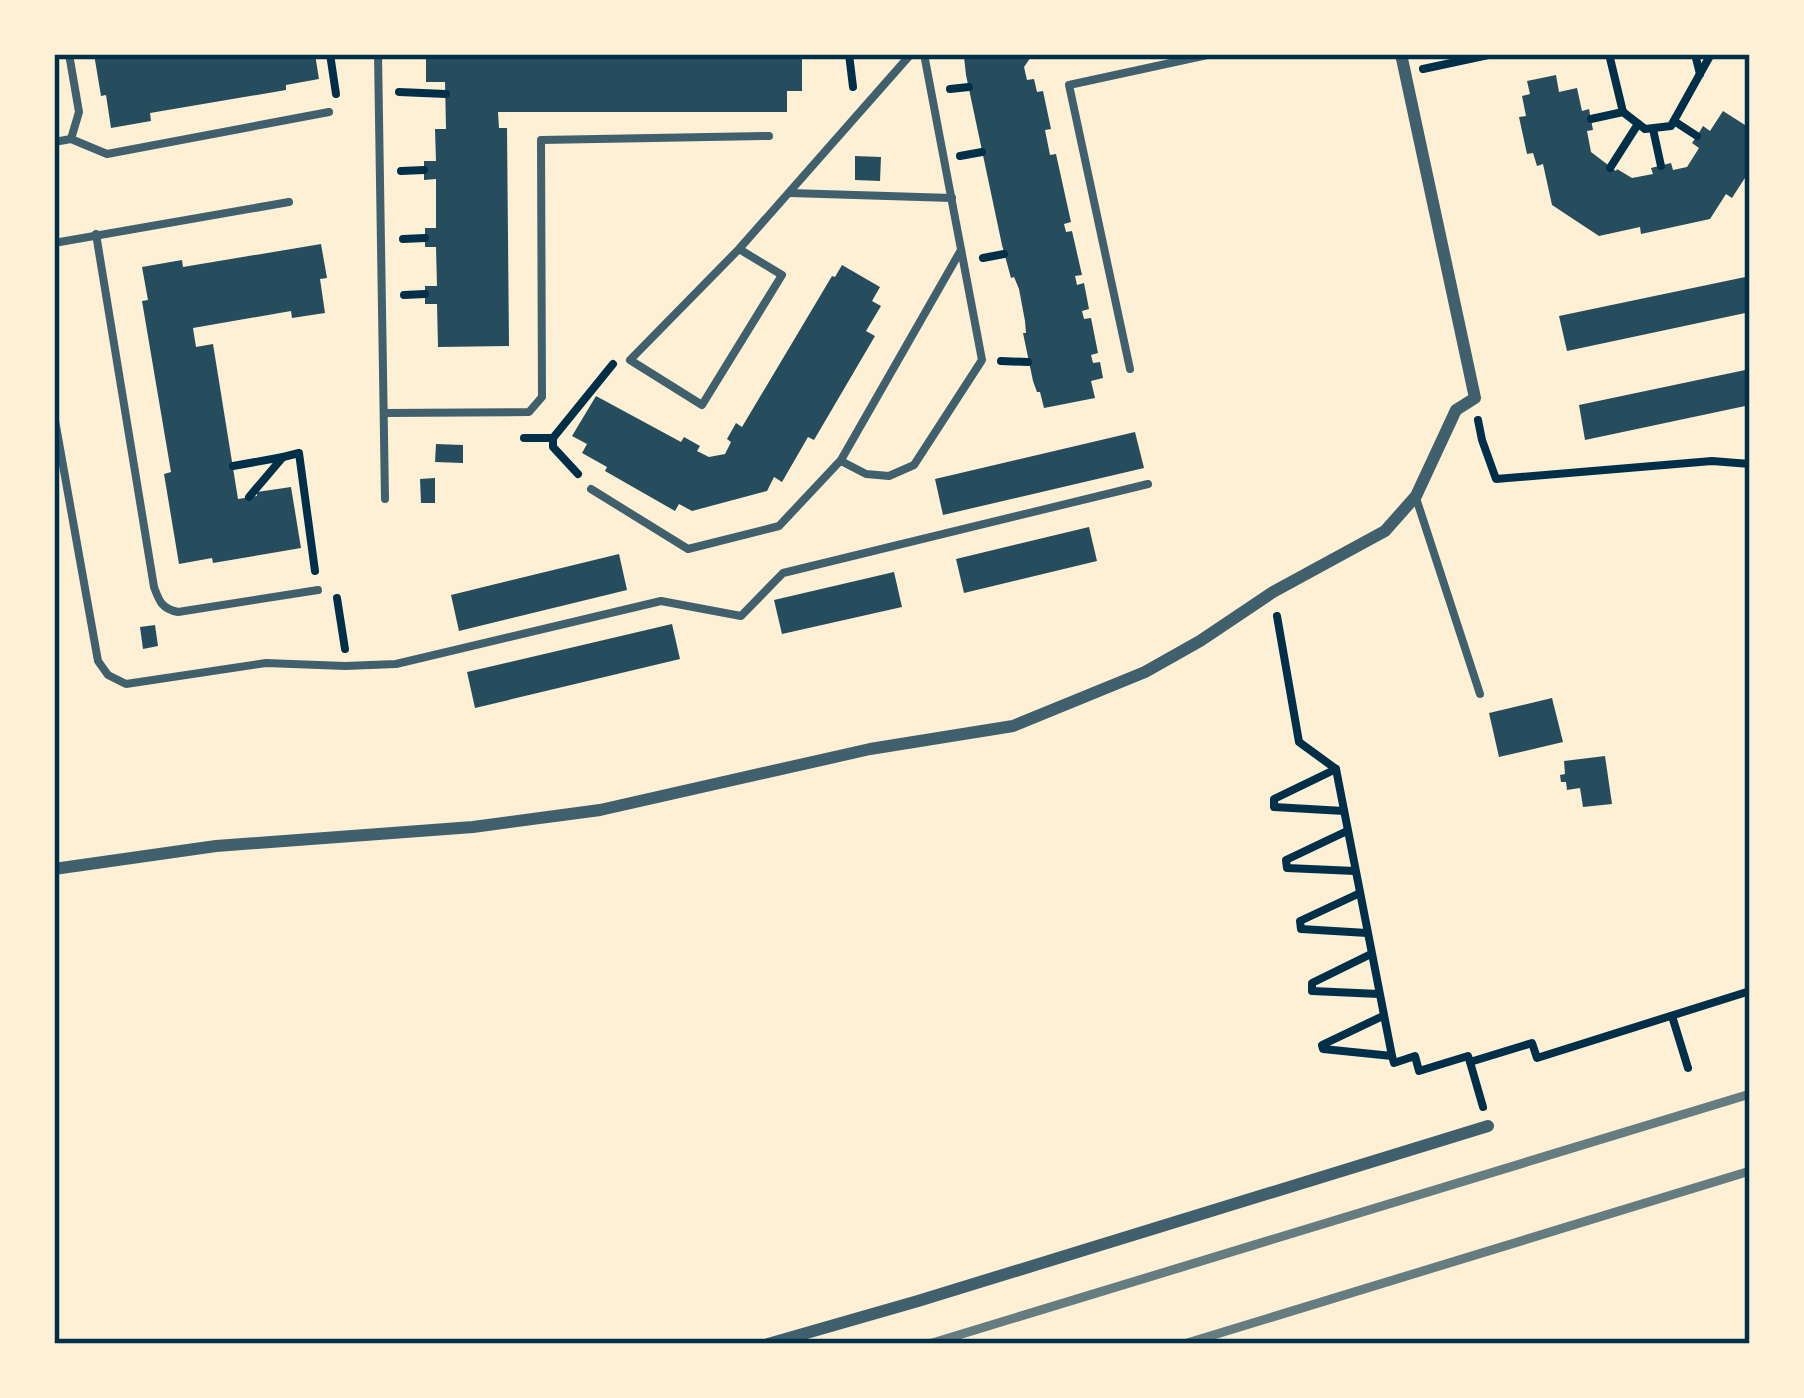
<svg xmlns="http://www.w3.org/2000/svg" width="1804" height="1398" font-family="'Alegreya Sans',sans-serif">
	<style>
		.building { fill: #264d5e }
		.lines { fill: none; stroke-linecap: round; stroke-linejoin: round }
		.path { stroke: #003049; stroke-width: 8 }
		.service { stroke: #3f606c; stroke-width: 8 }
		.minor { stroke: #3f606c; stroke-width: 12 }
		.rail { stroke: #657d81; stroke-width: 9 }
		.neatline { fill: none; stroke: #003049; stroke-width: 4.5 }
	</style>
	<rect width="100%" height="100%" fill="#fdf0d5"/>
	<g class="building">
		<polygon points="94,54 315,54 319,79 286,85 286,90 150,113 151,121 111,128 106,95 101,96"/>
		<polygon points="426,54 786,54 787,59 802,59 802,91 787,91 787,112 498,112 499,128 507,128 509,346 438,347 437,304 425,304 425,286 437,286 436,247 425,247 425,228 436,228 436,179 424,180 424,161 436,161 435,129 446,129 445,82 426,82"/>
		<polygon points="966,54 1033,54 1024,67 1027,80 1034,79 1037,92 1043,91 1051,129 1045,130 1050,155 1056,154 1071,222 1064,224 1066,232 1072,231 1082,275 1075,276 1077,285 1084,283 1089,309 1082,311 1084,319 1091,318 1098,353 1091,355 1093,363 1100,362 1103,378 1091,381 1095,398 1044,408 1040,392 1037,392 1033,381 1023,333 1026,333 1025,321 1019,289 1014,277 1011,278 1002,245 966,75 964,57"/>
		<polygon points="1556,75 1559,92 1577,88 1582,111 1589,109 1593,130 1587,131 1591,152 1616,171 1617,169 1632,178 1653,174 1651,168 1671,163 1673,170 1687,167 1699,148 1692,143 1697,136 1703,126 1710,131 1723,111 1745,125 1747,122 1750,124 1750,170 1732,198 1726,194 1710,219 1641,234 1640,227 1599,236 1552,205 1543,164 1537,166 1533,153 1527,154 1519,117 1526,116 1522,96 1530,94 1527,81"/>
		<polygon points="855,156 881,157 880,181 855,180"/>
		<polygon points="321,244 327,278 320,279 325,313 292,318 291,311 193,328 196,347 213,344 238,499 257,496 257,492 291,487 301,548 213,563 212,558 179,564 164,474 171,472 142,301 148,300 142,267 182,260 183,267"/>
		<polygon points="842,265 880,287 872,301 881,306 866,331 875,336 814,440 808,437 782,482 774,477 767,491 692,511 679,504 675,511 605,471 607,467 582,453 587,444 572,436 596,396 681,442 684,437 700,446 697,451 709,457 725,454 731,442 727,439 736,423 742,427 832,276 835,277"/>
		<polygon points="1750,276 1750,312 1567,351 1559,316"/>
		<polygon points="1750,369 1750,405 1585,440 1579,405"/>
		<polygon points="1135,432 1144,468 943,515 935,479"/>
		<polygon points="436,444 463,445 463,463 435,462"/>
		<polygon points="435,478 435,503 421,503 420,479"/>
		<polygon points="1089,527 1097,561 964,593 956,559"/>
		<polygon points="619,554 627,590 459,631 451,595"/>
		<polygon points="894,572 902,607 782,634 774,600"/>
		<polygon points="672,624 680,659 475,708 467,672"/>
		<polygon points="155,625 158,646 143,649 140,627"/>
		<polygon points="1552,698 1563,742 1499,757 1489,713"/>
		<polygon points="1605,756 1612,804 1583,807 1580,788 1567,790 1566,782 1561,782 1560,775 1565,774 1564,761"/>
	</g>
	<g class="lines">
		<g class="path">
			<polyline points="330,54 336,94"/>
			<polyline points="849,54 853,87"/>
			<polyline points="1609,54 1623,112 1645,129 1671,126 1711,54"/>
			<polyline points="1695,54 1700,74"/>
			<polyline points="1423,69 1493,54"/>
			<polyline points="950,89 969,87"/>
			<polyline points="399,92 446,94"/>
			<polyline points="1591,119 1623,112"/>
			<polyline points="1674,121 1697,136"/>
			<polyline points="1653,129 1661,166"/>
			<polyline points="960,156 982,152"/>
			<polyline points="1610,168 1638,124"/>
			<polyline points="401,171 424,170"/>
			<polyline points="403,239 425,238"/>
			<polyline points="983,258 1004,254"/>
			<polyline points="54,280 55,284"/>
			<polyline points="404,295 425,294"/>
			<polyline points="1001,361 1028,362"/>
			<polyline points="1478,420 1482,440 1496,479 1712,461 1750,464"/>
			<polyline points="524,438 553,438"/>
			<polyline points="283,457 299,453 315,571"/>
			<polyline points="233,466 283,457 249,497"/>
			<polyline points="578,474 553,447 553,438 613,364"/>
			<polyline points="337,598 345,649"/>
			<polyline points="1277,616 1299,742 1336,769 1392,1056"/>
			<polyline points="1336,769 1274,799 1274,807 1344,811"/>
			<polyline points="1347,831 1286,860 1287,868 1355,871"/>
			<polyline points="1360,893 1300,921 1301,929 1367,933"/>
			<polyline points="1371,954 1312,983 1312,991 1379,994"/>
			<polyline points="1383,1016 1322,1045 1323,1049 1392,1056 1394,1063 1415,1056 1419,1071 1468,1056 1470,1062 1532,1043 1537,1058 1750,991"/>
			<polyline points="1672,1016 1688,1068"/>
			<polyline points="1470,1062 1483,1107"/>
		</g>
		<g class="service">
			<polyline points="69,54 79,112 71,139"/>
			<polyline points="378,54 385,499"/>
			<polyline points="54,142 71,139 107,154 329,112"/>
			<polyline points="790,193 952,198"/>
			<path d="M96,234l58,353c5,14 8,22 24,25l140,-22"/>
			<polyline points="54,243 289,202"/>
			<polyline points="739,249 782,275 702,405 630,360 739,249 911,54"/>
			<polyline points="1130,369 1069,85 1212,54"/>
			<polyline points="384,413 529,412 542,397 541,140 769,136"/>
			<polyline points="54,415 98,661 108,675 126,684 266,663 345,666 396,664 661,601 741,616 783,573 1148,484"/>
			<polyline points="841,461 866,474 889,476 914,465 982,360 924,54"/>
			<polyline points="591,489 688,549 779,526 841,460 961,250"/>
			<polyline points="1416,498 1480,694"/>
		</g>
		<g class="minor">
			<polyline points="54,869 216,846 473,827 600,810 870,749 1013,726 1145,672 1200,641 1273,592 1385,531 1416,496 1456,410 1475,398 1401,54"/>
			<polyline points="768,1344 918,1301 1488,1126"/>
		</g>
		<g class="rail">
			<polyline points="929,1344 1750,1094"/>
			<polyline points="1184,1344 1750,1171"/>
		</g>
	</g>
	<rect width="1804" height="1398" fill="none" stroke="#fdf0d5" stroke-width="114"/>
	<rect x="57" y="57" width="1690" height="1284" class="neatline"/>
</svg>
